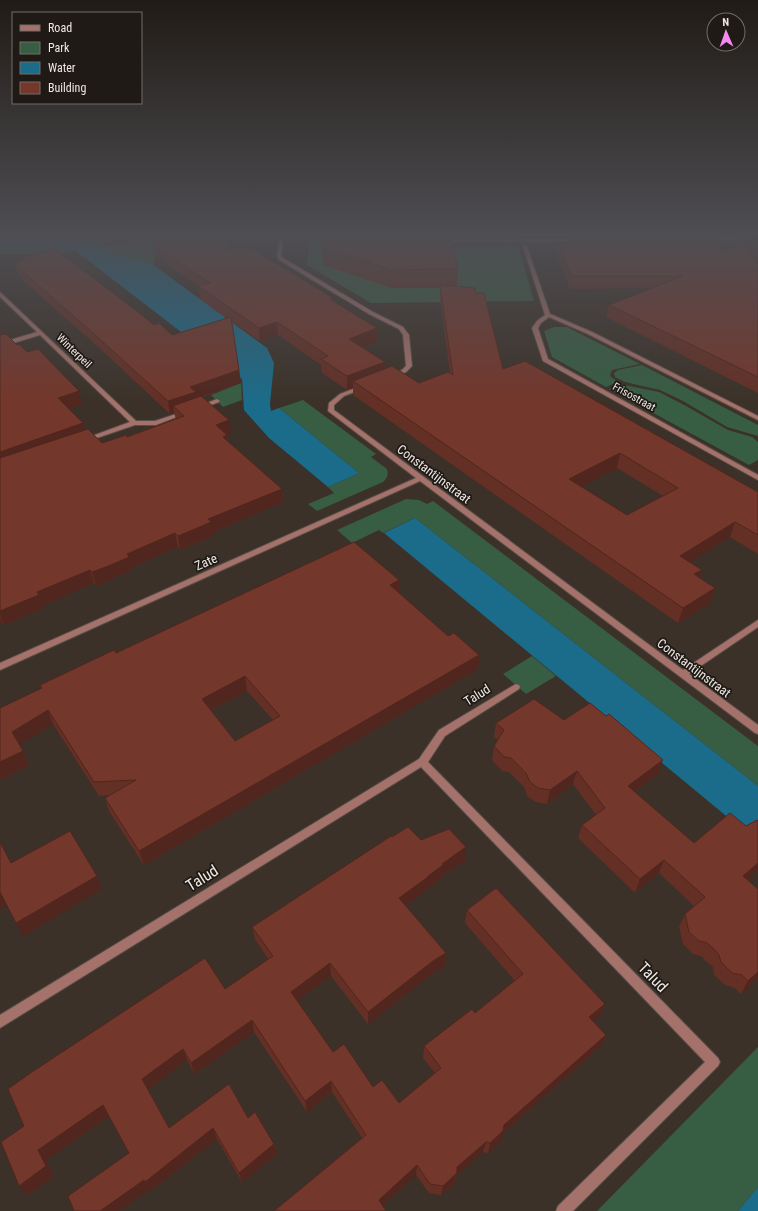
<svg xmlns="http://www.w3.org/2000/svg" width="758" height="1211" font-family="'Roboto Condensed',sans-serif">
	<style>
		.green { fill: #375d43 }
		.water { fill: #1b6c8b }
		.lines { fill: none; stroke-linecap: round; stroke-linejoin: round }
		.minor-casing { stroke: #584e46; stroke-width: 2 }
		.minor { fill: #a5716b; fill-rule: evenodd }
		.wall { fill: #642f25; fill-rule: evenodd }
		.shaded-wall { fill: #51261e }
		.building { fill: #74372b; stroke: #51261e; fill-rule: evenodd }
		.labels { text-anchor: middle; dominant-baseline: central; stroke-width: 3.5; stroke-linejoin: round; paint-order: stroke }
		.far-street-label { font-size: 11px; fill: #efe7e2; stroke: #1f1a16 }
		.street-label { font-size: 13px; fill: #efe7e2; stroke: #1f1a16 }
		.near-street-label { font-size: 16px; fill: #efe7e2; stroke: #1f1a16 }
	</style>
	<rect width="100%" height="100%" fill="#3b3128"/>
	<g class="green">
		<polygon points="89,235 111,235 118,240 102,244"/>
		<polygon points="361,235 405,235 407,247 518,246 534,301 371,303 307,265 309,238 350,237"/>
		<polygon points="274,238 274,239 162,240 153,265 118,255 106,247 137,239"/>
		<polygon points="0,247 52,247 76,251 64,254 0,254"/>
		<polygon points="554,327 567,327 640,364 612,370 610,376 618,382 606,387 552,357 544,331"/>
		<polygon points="642,365 758,425 758,436 727,427 683,401 660,390 625,382 615,377 614,373 618,370"/>
		<polygon points="241,383 242,400 223,407 211,395"/>
		<polygon points="619,384 659,392 686,406 728,430 752,437 758,442 758,460 749,465 609,389"/>
		<path d="M303,400l73,54 -5,3 16,12c2,6 0,9 -4,13l-66,29 -9,-7 26,-11 -6,-6 31,-14 -80,-65z"/>
		<polygon points="406,499 419,500 427,504 433,501 758,746 758,786 415,518 383,533 379,530 352,543 337,530"/>
		<polygon points="532,656 556,676 526,694 503,674"/>
		<polygon points="758,1047 758,1187 738,1211 597,1211"/>
	</g>
	<g class="water">
		<polygon points="18,235 89,235 118,255 152,264 267,348 274,363 270,404 271,411 279,408 359,473 328,487 269,438 244,410 242,379 76,251 52,247 0,247 0,237"/>
		<polygon points="415,518 758,786 758,840 748,834 384,533"/>
		<polygon points="758,1187 758,1211 738,1211"/>
	</g>
	<g class="lines">
		<g class="minor-casing">
			<g id="minor">
				<polygon points="742,235 749,235 732,240 704,240 702,239 704,238 732,238"/>
				<polygon points="279,239 283,240 281,256 283,258 373,312 403,327 409,335 412,366 406,372 392,378 389,376 402,370 406,366 403,335 399,329 369,314 279,260 277,256"/>
				<polygon points="579,239 581,239 581,241 440,242 438,241 440,240"/>
				<polygon points="523,246 527,247 550,314 592,332 758,416 758,420 588,334 549,317 541,323 538,328 548,359 758,475 758,480 543,361 532,328 537,321 545,315"/>
				<polygon points="0,292 136,421 155,421 182,412 184,411 187,413 156,425 135,425 88,441 84,441 84,439 130,422 40,335 0,347 0,343 37,332 0,297"/>
				<polygon points="363,385 365,386 365,388 344,396 334,405 334,410 683,670 758,620 758,627 689,674 758,725 758,734 755,733 420,481 0,670 0,663 416,478 328,411 329,403 340,394"/>
				<polygon points="217,399 220,401 219,402 200,409 197,407"/>
				<polygon points="516,684 519,685 520,687 519,689 445,736 428,762 718,1058 720,1062 718,1066 573,1211 556,1211 558,1206 705,1062 421,767 0,1028 0,1015 419,759 439,730"/>
			</g>
		</g>
		<use href="#minor" class="minor"/>
	</g>
	<g class="wall">
		<path d="M157,235h74l1,8 -1,6 102,52 44,41 -15,5 23,15v6l34,15 31,-10 -10,-75v-10h-48l-69,-23 -1,-18 136,22 -1,17 19,7 27,76 255,123v62l-28,-17 -40,25 9,15 16,11 -5,15 -32,20 -325,-228v-7l-6,2 -25,-17 -1,-8 -43,-30 -18,6 -28,-19 9,61 -39,14 29,36 -4,2 1,6 54,48 1,13 -70,30v4l-16,7 -17,7 -2,-3 -47,20 1,3 -36,16 -2,-3 -21,9 -31,14 1,2 -39,17 -2,-3 -2,1v-295l2,7 25,17 55,52 -13,5 16,21 17,13 25,-6 49,-18 -2,-6 -4,1 -74,-69 -77,-68 -4,-12h1v-3l6,-2v-3l116,55 16,13 18,10 55,-17 -27,-19 -2,-13 -42,-29 -2,-12zM617,468l46,28 -36,19 -46,-29z"/>
		<polygon points="569,235 651,235 652,236 723,251 748,249 750,241 758,238 758,393 606,317 609,305 651,288 570,289 557,255 558,243 568,243"/>
		<path d="M399,593l49,43 31,19 -1,14 -334,196 -35,-54 -4,-13 4,-3 -10,1 -46,-72 -34,21 4,6 6,14 -29,15 41,-91 -1,-4 76,-32zM247,691l26,29 -38,21 -24,-31z"/>
		<polygon points="564,720 658,774 634,792 694,843 758,870 747,880 758,978 741,994 735,988 725,985 714,975 713,967 707,962 701,956 693,954 683,944 679,927 685,914 694,906 659,873 635,893 578,838 582,825 596,815 573,784 547,804 536,802 527,796 524,787 509,772 502,771 492,760 494,746 498,740 494,737 496,723"/>
		<polygon points="392,837 421,840 465,861 442,876 442,878 427,889 427,890 405,906 445,966 432,974 368,1024 331,976 297,1001 333,1052 373,1087 399,1103 435,1073 423,1058 424,1046 475,1013 515,981 465,923 467,910 605,1004 600,1016 593,1021 601,1046 503,1133 501,1142 488,1153 483,1152 469,1164 456,1176 455,1183 441,1195 429,1193 416,1175 274,1211 362,1138 332,1092 307,1112 254,1032 195,1074 187,1060 148,1089 169,1128 248,1118 274,1144 277,1154 242,1182 217,1139 150,1191 109,1116 46,1160 54,1176 27,1195 19,1186 225,989 268,959 255,939 252,927"/>
	</g>
	<g class="shaded-wall">
		<polygon points="230,235 231,235 232,243 227,261 226,249"/>
		<polygon points="277,322 278,335 260,341 259,328"/>
		<polygon points="0,328 4,340 0,342"/>
		<polygon points="377,328 377,342 349,352 349,339"/>
		<polygon points="385,362 385,375 353,381 353,388 347,390 347,376"/>
		<polygon points="239,370 241,383 173,406 174,413 170,414 168,401 190,387"/>
		<polygon points="79,391 82,404 62,411 58,398"/>
		<polygon points="229,420 231,433 218,438 216,425"/>
		<polygon points="83,423 86,436 0,466 0,452"/>
		<polygon points="227,435 229,448 223,437"/>
		<polygon points="620,453 617,468 567,494 569,479"/>
		<polygon points="282,489 283,502 213,532 213,536 180,550 178,536 208,519"/>
		<polygon points="735,522 730,537 676,571 680,556"/>
		<polygon points="175,533 178,547 131,567 132,570 96,586 92,572 127,554"/>
		<polygon points="90,570 94,583 42,606 43,608 4,625 0,615 0,611 37,592"/>
		<polygon points="702,570 697,585 694,574"/>
		<polygon points="399,580 399,594 390,585"/>
		<polygon points="715,588 710,603 678,623 683,608"/>
		<polygon points="0,617 2,622 0,623"/>
		<polygon points="479,655 478,669 144,865 139,851"/>
		<polygon points="245,676 247,691 205,713 202,699"/>
		<polygon points="48,710 53,724 18,746 12,732"/>
		<polygon points="23,751 29,765 0,780 0,762"/>
		<polygon points="663,760 658,774 623,800 628,786"/>
		<polygon points="577,771 573,784 547,804 550,790"/>
		<polygon points="466,847 465,861 442,876 442,878 427,889 427,890 398,911 399,898 427,877 442,864"/>
		<polygon points="664,860 659,873 635,893 640,879"/>
		<polygon points="758,863 758,870 737,890 743,876"/>
		<polygon points="97,876 102,889 23,936 16,923"/>
		<polygon points="0,892 7,905 0,910"/>
		<polygon points="446,953 445,966 432,974 368,1024 368,1012 433,961"/>
		<polygon points="330,963 331,976 293,1004 291,992"/>
		<polygon points="758,972 758,978 741,994 748,981"/>
		<polygon points="605,1004 600,1016 585,1029 589,1017"/>
		<polygon points="252,1020 254,1032 195,1074 191,1063"/>
		<polygon points="606,1035 601,1046 503,1133 501,1142 488,1153 490,1143 504,1125"/>
		<polygon points="183,1049 187,1060 147,1090 142,1079"/>
		<polygon points="331,1081 332,1092 307,1112 305,1101"/>
		<polygon points="103,1105 109,1116 46,1160 54,1176 27,1195 19,1186 38,1150"/>
		<polygon points="213,1128 217,1139 150,1191 149,1190 119,1211 100,1211"/>
		<polygon points="486,1142 483,1152 456,1176 455,1183 441,1195 443,1186 457,1167"/>
		<polygon points="274,1144 277,1154 242,1182 239,1173"/>
		<polygon points="417,1165 416,1175 379,1209 379,1200"/>
	</g>
	<g class="building">
		<polygon points="157,235 230,235 226,249 251,248 333,298 330,299 377,328 349,339 385,362 347,376 321,359 328,356 277,322 259,328 198,286 210,283 154,245"/>
		<polygon points="322,235 450,235 458,269 392,270 322,247"/>
		<polygon points="569,235 651,235 652,236 712,236 723,251 743,243 758,263 758,377 609,305 683,276 572,276 558,243 573,243"/>
		<polygon points="758,238 758,251 750,241"/>
		<polygon points="55,249 138,312 154,325 159,323 172,335 231,317 239,370 190,387 196,392 168,401 93,333 15,265 18,264 16,262 25,260 22,257"/>
		<path d="M440,285l35,3 1,5h8l19,76 22,-8 233,131v43l-23,-13 -55,34 22,14 -8,4 21,14 -32,20 -330,-227 39,-15 27,17 29,-11 5,3zM620,453l58,35 -51,27 -58,-36z"/>
		<polygon points="6,334 17,345 19,344 27,352 38,349 79,391 58,398 83,423 0,452 0,335"/>
		<polygon points="201,396 229,420 216,425 227,435 223,437 282,489 208,519 211,522 195,529 178,536 175,533 127,554 129,557 111,565 92,572 90,570 68,579 37,592 39,595 0,611 0,458 88,429 102,443 126,435 127,437 184,416 173,406"/>
		<path d="M354,542l45,38 -9,5 58,51 6,-3 25,22 -340,196 -34,-53 31,-18 -42,2 -46,-72 -36,22 11,19 -23,11v-54l42,-20 -2,-3 74,-35 2,3zM245,676l35,40 -45,25 -33,-42z"/>
		<polygon points="534,699 564,720 590,703 606,716 609,714 663,760 628,786 694,843 730,813 746,826 757,820 758,821 758,863 743,876 758,889 758,972 748,981 742,975 732,973 721,962 719,955 714,949 707,943 699,941 689,932 685,914 705,897 664,860 640,879 582,825 605,808 577,771 550,790 538,788 530,782 526,773 511,758 504,757 494,746 504,730 496,723"/>
		<polygon points="408,827 421,840 449,829 466,847 442,864 443,865 427,877 428,877 399,898 446,953 433,961 368,1012 330,963 291,992 333,1052 344,1044 373,1087 382,1080 399,1103 441,1068 424,1046 472,1009 475,1013 523,974 467,910 496,888 605,1004 589,1017 606,1035 504,1125 503,1131 490,1143 486,1142 471,1155 457,1167 457,1173 443,1186 430,1184 417,1165 379,1200 386,1211 274,1211 366,1135 331,1081 305,1101 252,1020 191,1063 183,1049 142,1079 169,1128 229,1084 248,1118 255,1112 274,1144 239,1173 213,1128 145,1182 144,1180 100,1211 74,1211 68,1196 129,1153 103,1105 38,1150 46,1166 19,1186 1,1142 24,1126 8,1089 32,1072 205,958 225,989 273,956 252,927 391,836 392,837"/>
		<polygon points="70,831 97,876 16,923 0,892 0,842 11,863"/>
	</g>
	<linearGradient id="sky" x2="0" y2="1"><stop stop-color="#201b16"/><stop offset="0.58" stop-color="#4f4e53"/><stop offset="1" stop-color="#4f4e53" stop-opacity="0"/></linearGradient>
	<rect width="758" height="404" fill="url(#sky)"/>
	<g class="labels">
		<g class="far-street-label">
			<text transform="translate(74 351) rotate(44)">Winterpeil</text>
			<text transform="translate(634 397) rotate(29)">Frisostraat</text>
		</g>
		<g class="street-label">
			<text transform="translate(434 474) rotate(37)">Constantijnstraat</text>
			<text transform="translate(206 562) rotate(-24)">Zate</text>
			<text transform="translate(694 668) rotate(37)">Constantijnstraat</text>
			<text transform="translate(477 695) rotate(-32)">Talud</text>
		</g>
		<g class="near-street-label">
			<text transform="translate(202 878) rotate(-32)">Talud</text>
			<text transform="translate(653 977) rotate(46)">Talud</text>
		</g>
	</g>
	<rect x="12" y="12" width="130" height="92" fill="#1f1a16" stroke="#726c68"/>
	<rect x="20" y="25" width="20" height="6" fill="#a5716b" stroke="#726c68"/>
	<text x="48" y="32" font-size="12" fill="#efe7e2">Road</text>
	<rect x="20" y="42" width="20" height="12" fill="#375d43" stroke="#726c68"/>
	<text x="48" y="52" font-size="12" fill="#efe7e2">Park</text>
	<rect x="20" y="62" width="20" height="12" fill="#1b6c8b" stroke="#726c68"/>
	<text x="48" y="72" font-size="12" fill="#efe7e2">Water</text>
	<rect x="20" y="82" width="20" height="12" fill="#74372b" stroke="#726c68"/>
	<text x="48" y="92" font-size="12" fill="#efe7e2">Building</text>
	<g transform="translate(726 32) rotate(358)"><circle r="19" fill="#1f1a16" stroke="#726c68"/>
	<path d="M0-3L7 15L0 10L-7 15Z" fill="#f38af1"/>
	<text y="-6" font-size="11" font-weight="bold" text-anchor="middle" fill="#efe7e2">N</text>
	</g>
</svg>
